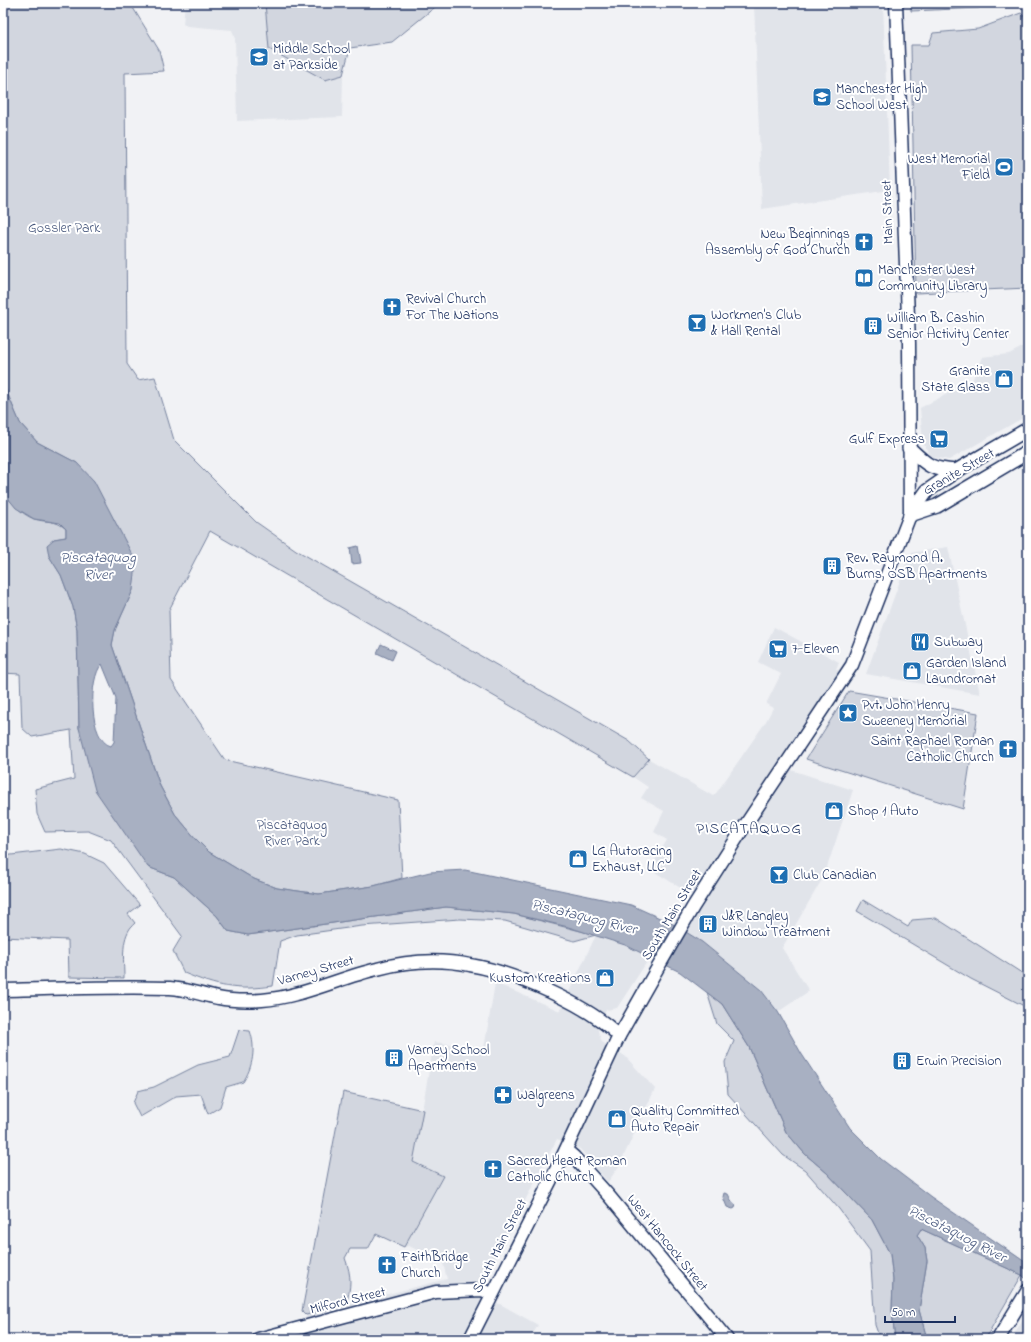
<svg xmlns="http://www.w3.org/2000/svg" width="1031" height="1342" font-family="'Indie Flower',sans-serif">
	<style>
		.built { fill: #e1e4ea }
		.green { fill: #d2d6df; stroke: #76829e }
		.water { fill: #a8b0c2; stroke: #707c9a; fill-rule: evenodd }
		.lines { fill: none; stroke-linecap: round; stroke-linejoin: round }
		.secondary-casing { stroke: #1b2f5e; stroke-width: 15 }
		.primary-casing { stroke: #1b2f5e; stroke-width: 16 }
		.secondary { stroke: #fff; stroke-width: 12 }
		.primary { stroke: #fff; stroke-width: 13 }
		.labels { text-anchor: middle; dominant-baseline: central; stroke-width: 4; stroke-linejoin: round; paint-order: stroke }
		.poi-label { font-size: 14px; fill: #1b2f5e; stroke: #fff; text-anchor: start }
		.street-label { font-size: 14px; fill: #1b2f5e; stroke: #fff }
		.park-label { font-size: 14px; fill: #49597e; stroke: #fff }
		.water-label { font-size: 15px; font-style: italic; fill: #4c5c81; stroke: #fff }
		.neighbourhood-label { font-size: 15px; letter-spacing: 1px; fill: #1b2f5e; stroke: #fff }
	</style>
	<rect width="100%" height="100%" fill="#f1f2f5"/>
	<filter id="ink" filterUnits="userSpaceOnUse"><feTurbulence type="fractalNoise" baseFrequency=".025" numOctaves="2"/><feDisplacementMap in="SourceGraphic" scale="8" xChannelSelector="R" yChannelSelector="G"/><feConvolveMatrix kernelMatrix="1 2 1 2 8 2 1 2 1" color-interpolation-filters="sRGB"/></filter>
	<g filter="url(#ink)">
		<g class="built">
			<polygon points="185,3 265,3 269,49 325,80 343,75 342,117 237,121 235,39 232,30 187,26 183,24"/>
			<polygon points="754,3 883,3 890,190 762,209"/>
			<polygon points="1028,344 1028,415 949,460 932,457 923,443 920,408 972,381 982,357 1009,354"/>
			<polygon points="948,547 980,694 866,674 910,553"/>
			<polygon points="774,627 839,662 836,669 840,671 779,766 853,790 824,876 782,948 809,991 778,1012 761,990 702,942 673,924 692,895 650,869 667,840 654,832 664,811 641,798 648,787 633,777 649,759 713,796 717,792 765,723 773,708 766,704 781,674 758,662"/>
			<polygon points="596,935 625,945 650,957 617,1008 606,1010 598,1031 602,1042 625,1056 655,1089 619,1166 608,1182 580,1149 557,1139 488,1272 477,1297 500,1304 538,1325 530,1339 312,1339 306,1315 447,1279 443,1263 409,1246 404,1247 442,1177 413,1162 434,1042 484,1049 495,983 560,1011"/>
			<polygon points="1028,1311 1028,1339 1011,1339"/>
		</g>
		<g class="green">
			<polygon points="3,3 130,3 159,50 164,71 125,73 127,364 138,380 155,377 174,440 256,522 296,550 629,741 649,759 633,777 210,531 169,610 171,680 225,760 398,800 402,878 374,886 319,894 277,888 254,879 209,852 196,839 175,814 160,786 112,645 115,630 133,590 77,463 37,442 20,423 3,383"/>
			<polygon points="265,3 440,3 392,42 350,48 343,75 325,80 269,49"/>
			<polygon points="911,3 978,3 979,8 911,11"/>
			<polygon points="1021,13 1028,21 1028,288 916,293 911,45 929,45 933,33 978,29"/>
			<path d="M3,492c9,11 18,22 31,27 13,4 21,0 32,10v8l-12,2 -5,17 12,19 12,32 4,23 2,98 69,139 26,10 43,39 11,15 20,4 198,-28 68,7 82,21 -22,6 -69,-20 -45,-2 -98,7 -65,9 -17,6 -7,45c-36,5 -55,1 -89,-13l-11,-22 9,-15 -71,-96 -23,-9 -43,1 -8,-18 -2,-25 39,-10 -3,-49 -39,7 -10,-9 -2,-54 -17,-1z"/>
			<polygon points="849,691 978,713 963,809 806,759"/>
			<path d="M61,849l24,5 19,9 36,42 -12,9 7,9c-15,12 -11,37 -11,55l-55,-1 -1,-37 -65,-3v-81z"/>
			<polygon points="863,900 908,927 912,920 936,918 1028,977 1028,1008 971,979 857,911"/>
			<polygon points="707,992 722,1004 749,1047 786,1132 805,1154 827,1173 872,1220 890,1254 893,1280 892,1310 895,1339 880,1339 875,1325 870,1251 839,1209 805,1170 783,1155 728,1094 725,1062 734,1041 717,1024"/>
			<path d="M239,1030l11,1c6,17 3,36 -7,51l-17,5 -6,20 -12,7 -7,-20 -25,2 -36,21 -7,-14 5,-12 16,-4 44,-22 32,-8z"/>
			<path d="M343,1092l80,18 -10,52 30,14 -39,71 -28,-13 -8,15h-18l-5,9c7,19 6,28 1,47l-40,10 -4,-4z"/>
			<polygon points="921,1229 1022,1275 985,1339 927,1339 919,1310 927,1261 925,1248 917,1235"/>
		</g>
		<g class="water">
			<path d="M3,383l17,40 17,19 40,21 17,18 40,77 1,16 -2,16 -18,40 -3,15 48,141 15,28 21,25 13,13 45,27 23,9 42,6 54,-8 57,-14 35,-2 166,35 42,19 29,18 59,48 17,22 23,41 49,75 31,31 50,38 97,67v17l-6,-6 -101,-46 -4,6 8,13 2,13 -8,49 8,29h-32l-3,-29 1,-30 -3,-26 -18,-34 -45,-47 -22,-19 -19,-22 -37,-85 -27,-43 -42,-32 -55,-27 -57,-18 -54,-13 -68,-7 -198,28 -20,-4 -11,-15 -43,-39 -26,-10 -53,-77 -16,-62 -2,-98 -4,-23 -12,-32 -12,-19 -2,-11 7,-6 12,-2v-8l-6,-6 -26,-4 -18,-11 -13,-16zM102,664l14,34 -2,44 -3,4c-22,-5 -23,-68 -9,-82z"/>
			<polygon points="358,546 361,563 352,564 350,548"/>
			<polygon points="381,644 396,651 392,660 377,653"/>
			<polygon points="724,1193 728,1194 731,1200 736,1205 735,1208 733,1209 727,1207 723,1197"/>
		</g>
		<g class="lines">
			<g class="secondary-casing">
				<g id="secondary">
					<path d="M3,990c56,-1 112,-4 167,-2 17,1 32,7 48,10 14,3 30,3 44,2 40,-3 77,-22 115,-31 30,-8 63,-10 93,-4 43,7 119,40 149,71"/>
					<polyline points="566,1150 574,1157 609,1196 727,1339"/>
					<polyline points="258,1339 436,1292 482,1290 492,1294"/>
					<polyline points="470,1339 559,1164 619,1036 657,969 693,907 742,830 852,665 910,515 909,343 896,3"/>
					<polyline points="998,1339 1028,1290"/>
				</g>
			</g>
			<g class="primary-casing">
				<g id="primary">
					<path d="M909,448c19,18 21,21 47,23"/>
					<polyline points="910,515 927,491 956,471 1028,429"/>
					<polyline points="910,515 937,506 1028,452"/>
				</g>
			</g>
			<use href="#secondary" class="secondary"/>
			<use href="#primary" class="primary"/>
		</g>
	</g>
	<defs>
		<g id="school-square" transform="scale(1)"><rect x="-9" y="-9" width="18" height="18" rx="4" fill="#1f6fb2" stroke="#fff"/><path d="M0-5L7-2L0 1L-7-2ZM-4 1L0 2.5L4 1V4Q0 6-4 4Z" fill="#fff"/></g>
		<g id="stadium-square" transform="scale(1)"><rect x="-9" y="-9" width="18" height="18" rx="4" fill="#1f6fb2" stroke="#fff"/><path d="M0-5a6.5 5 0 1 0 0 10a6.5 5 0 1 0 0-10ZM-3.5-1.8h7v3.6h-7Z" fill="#fff"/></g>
		<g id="church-square" transform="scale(1)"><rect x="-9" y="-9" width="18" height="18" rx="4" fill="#1f6fb2" stroke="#fff"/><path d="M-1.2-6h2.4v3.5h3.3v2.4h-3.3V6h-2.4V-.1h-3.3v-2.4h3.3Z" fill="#fff"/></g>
		<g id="library-square" transform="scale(1)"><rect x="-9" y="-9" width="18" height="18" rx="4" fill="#1f6fb2" stroke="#fff"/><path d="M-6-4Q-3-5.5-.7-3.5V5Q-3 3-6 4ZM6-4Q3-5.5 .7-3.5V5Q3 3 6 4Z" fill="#fff"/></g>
		<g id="bar-square" transform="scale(1)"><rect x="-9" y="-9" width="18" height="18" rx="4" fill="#1f6fb2" stroke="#fff"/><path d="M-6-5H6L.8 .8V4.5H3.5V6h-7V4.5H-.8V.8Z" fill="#fff"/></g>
		<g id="building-square" transform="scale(1)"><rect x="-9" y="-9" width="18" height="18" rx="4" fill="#1f6fb2" stroke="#fff"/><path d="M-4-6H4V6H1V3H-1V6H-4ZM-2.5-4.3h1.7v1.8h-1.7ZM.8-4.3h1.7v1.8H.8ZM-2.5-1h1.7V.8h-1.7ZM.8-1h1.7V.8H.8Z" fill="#fff"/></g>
		<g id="shop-square" transform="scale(1)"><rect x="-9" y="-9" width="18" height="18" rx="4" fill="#1f6fb2" stroke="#fff"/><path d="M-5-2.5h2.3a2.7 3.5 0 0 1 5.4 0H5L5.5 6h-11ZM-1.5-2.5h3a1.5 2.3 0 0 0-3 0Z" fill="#fff"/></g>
		<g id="supermarket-square" transform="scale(1)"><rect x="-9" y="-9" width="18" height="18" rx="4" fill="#1f6fb2" stroke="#fff"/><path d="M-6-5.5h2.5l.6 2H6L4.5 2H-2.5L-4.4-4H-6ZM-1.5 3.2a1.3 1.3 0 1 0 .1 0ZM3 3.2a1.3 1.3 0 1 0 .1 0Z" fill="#fff"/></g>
		<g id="restaurant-square" transform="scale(1)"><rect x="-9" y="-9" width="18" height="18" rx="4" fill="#1f6fb2" stroke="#fff"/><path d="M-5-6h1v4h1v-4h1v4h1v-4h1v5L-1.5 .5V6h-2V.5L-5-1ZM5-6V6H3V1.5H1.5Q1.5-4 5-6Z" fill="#fff"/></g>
		<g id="sight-square" transform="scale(1)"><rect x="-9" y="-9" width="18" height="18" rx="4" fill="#1f6fb2" stroke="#fff"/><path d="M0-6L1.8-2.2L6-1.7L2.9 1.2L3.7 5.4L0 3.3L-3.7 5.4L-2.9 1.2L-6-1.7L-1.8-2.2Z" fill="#fff"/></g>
		<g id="pharmacy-square" transform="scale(1)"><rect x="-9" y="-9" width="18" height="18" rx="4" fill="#1f6fb2" stroke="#fff"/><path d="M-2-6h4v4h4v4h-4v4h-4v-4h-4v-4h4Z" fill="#fff"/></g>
	</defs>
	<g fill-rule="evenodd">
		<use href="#school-square" x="259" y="57"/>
		<use href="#school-square" x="822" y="97"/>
		<use href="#stadium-square" x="1004" y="167"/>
		<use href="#church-square" x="864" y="242"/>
		<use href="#library-square" x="864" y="278"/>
		<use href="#church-square" x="392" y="307"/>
		<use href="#bar-square" x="697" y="323"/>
		<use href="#building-square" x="873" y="326"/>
		<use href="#shop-square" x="1004" y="379"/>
		<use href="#supermarket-square" x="939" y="439"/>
		<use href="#building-square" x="832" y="566"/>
		<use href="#restaurant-square" x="920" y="642"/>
		<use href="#supermarket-square" x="778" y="649"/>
		<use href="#shop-square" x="912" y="671"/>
		<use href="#sight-square" x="848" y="713"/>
		<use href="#church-square" x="1008" y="749"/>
		<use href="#shop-square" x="834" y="811"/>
		<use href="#shop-square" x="578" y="859"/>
		<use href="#bar-square" x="779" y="875"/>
		<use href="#building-square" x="708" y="924"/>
		<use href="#shop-square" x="605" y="978"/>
		<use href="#building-square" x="394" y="1058"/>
		<use href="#building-square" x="902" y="1061"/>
		<use href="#pharmacy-square" x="503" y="1095"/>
		<use href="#shop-square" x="617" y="1119"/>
		<use href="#church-square" x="493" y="1169"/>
		<use href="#church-square" x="387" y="1265"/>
	</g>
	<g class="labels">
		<g class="poi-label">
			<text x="273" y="49">Middle School<tspan x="273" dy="16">at Parkside</tspan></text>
			<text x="836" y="89">Manchester High<tspan x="836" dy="16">School West</tspan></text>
			<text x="990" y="159" text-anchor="end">West Memorial<tspan x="990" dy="16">Field</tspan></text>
			<text x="850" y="234" text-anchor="end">New Beginnings<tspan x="850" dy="16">Assembly of God Church</tspan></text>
			<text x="878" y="270">Manchester West<tspan x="878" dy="16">Community Library</tspan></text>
			<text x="406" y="299">Revival Church<tspan x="406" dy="16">For The Nations</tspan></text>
			<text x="711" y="315">Workmen's Club<tspan x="711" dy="16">&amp; Hall Rental</tspan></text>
			<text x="887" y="318">William B. Cashin<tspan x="887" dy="16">Senior Activity Center</tspan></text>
			<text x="990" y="371" text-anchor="end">Granite<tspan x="990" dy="16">State Glass</tspan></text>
			<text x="925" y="439" text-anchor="end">Gulf Express</text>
			<text x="846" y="558">Rev. Raymond A.<tspan x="846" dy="16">Burns, OSB Apartments</tspan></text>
			<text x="934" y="642">Subway</text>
			<text x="792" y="649">7-Eleven</text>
			<text x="926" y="663">Garden Island<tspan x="926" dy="16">Laundromat</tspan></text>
			<text x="862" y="705">Pvt. John Henry<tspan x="862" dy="16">Sweeney Memorial</tspan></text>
			<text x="994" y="741" text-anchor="end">Saint Raphael Roman<tspan x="994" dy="16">Catholic Church</tspan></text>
			<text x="848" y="811">Shop 1 Auto</text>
			<text x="592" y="851">LG Autoracing<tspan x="592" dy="16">Exhaust, LLC</tspan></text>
			<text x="793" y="875">Club Canadian</text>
			<text x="722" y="916">J&amp;R Langley<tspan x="722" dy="16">Window Treatment</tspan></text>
			<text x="591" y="978" text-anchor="end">Kustom Kreations</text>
			<text x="408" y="1050">Varney School<tspan x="408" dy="16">Apartments</tspan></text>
			<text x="916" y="1061">Erwin Precision</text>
			<text x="517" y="1095">Walgreens</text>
			<text x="631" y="1111">Quality Committed<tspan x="631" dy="16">Auto Repair</tspan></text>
			<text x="507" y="1161">Sacred Heart Roman<tspan x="507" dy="16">Catholic Church</tspan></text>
			<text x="401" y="1257">FaithBridge<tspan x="401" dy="16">Church</tspan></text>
		</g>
		<g class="street-label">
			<text transform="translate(888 212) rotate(-92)">Main Street</text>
			<text transform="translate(959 472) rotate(-30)">Granite Street</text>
			<text transform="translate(672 915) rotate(-59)">South Main Street</text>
			<text transform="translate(316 971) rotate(-16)">Varney Street</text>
			<text transform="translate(667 1243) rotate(51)">West Hancock Street</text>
			<text transform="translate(500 1246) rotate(-63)">South Main Street</text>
			<text transform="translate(348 1301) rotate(-14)">Milford Street</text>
		</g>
		<g class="park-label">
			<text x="64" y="228">Gossler Park</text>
			<text x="292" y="825">Piscataquog<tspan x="292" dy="16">River Park</tspan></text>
		</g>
		<g class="water-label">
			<text x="98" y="558">Piscataquog<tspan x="98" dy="17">River</tspan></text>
			<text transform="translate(584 917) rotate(14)">Piscataquog River</text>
			<text transform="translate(957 1234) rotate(27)">Piscataquog River</text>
		</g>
		<g class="neighbourhood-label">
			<text x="749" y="829">PISCATAQUOG</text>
		</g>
	</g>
	<rect width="1031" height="1342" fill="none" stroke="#fff" stroke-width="16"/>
	<rect x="8" y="8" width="1015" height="1326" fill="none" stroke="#1b2f5e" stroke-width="1.5" filter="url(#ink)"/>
	<path d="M885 1316v6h70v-6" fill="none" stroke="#1b2f5e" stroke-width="2"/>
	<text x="891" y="1316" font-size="12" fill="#1b2f5e" stroke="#ffffff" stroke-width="3" paint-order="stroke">50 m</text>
</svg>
